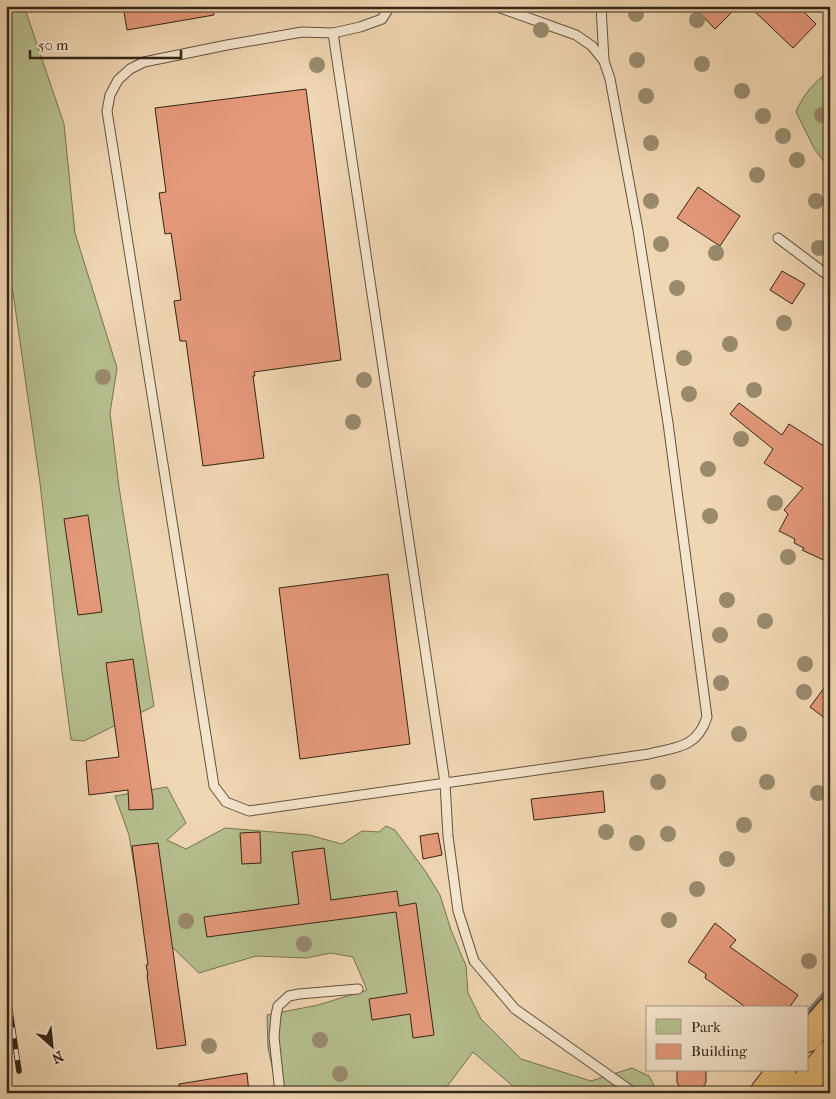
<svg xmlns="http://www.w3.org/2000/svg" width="836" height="1099" font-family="'IM FELL French Canon',serif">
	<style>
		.green { fill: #b6bf8f; stroke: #757252 }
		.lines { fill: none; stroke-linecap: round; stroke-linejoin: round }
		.stream { stroke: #757d77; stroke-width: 6 }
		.building { fill: #e5997b; stroke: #342515 }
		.service-casing { stroke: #63523c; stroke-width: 11 }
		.trunk-casing { stroke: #342515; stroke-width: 30 }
		.service { stroke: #f5e5ce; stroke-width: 9 }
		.trunk { stroke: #e8bc7a; stroke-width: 28 }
		.rail-casing { stroke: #342515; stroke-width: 5.5 }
		.rail { stroke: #f5e5ce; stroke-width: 4; stroke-dasharray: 11; stroke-linecap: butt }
		.tree { fill: #9a8b6d }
	</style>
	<rect width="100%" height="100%" fill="#f0d7b3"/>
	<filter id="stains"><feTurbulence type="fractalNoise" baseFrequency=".004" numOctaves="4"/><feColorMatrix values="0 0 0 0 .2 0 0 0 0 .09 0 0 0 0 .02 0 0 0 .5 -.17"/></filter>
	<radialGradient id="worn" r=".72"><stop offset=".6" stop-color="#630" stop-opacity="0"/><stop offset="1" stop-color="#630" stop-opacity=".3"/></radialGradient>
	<g class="green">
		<polygon points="6,6 24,6 64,124 75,233 117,368 110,413 119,487 154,706 84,741 71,740 57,633 40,483 6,243"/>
		<path d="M830,70v99l-15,-19 -19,-38c7,-18 19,-30 34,-42z"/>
		<polygon points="167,787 186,823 167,840 186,849 225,828 309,835 342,844 362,831 379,832 386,826 395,830 426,872 440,895 451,930 466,966 468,993 481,1019 521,1059 591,1081 632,1068 649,1076 658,1093 521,1093 473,1052 442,1093 278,1093 268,1048 267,1015 318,1005 367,990 353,957 331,953 306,958 256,956 199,973 143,919 129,835 115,796"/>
	</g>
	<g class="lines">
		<polyline class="stream" points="807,1014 830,989"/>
	</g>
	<g class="building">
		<polygon points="123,6 213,6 214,15 127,30"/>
		<polygon points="693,6 738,6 715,29"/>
		<polygon points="749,6 798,6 816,24 793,48"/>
		<polygon points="306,89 341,360 254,372 255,376 253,376 264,458 203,466 186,341 180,341 174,301 181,300 171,233 165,234 159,193 166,192 155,108"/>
		<polygon points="698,187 740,216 720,246 677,218"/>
		<polygon points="782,271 805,284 792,304 770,290"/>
		<polygon points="739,403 782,435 789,424 830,450 830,563 802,550 804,548 794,543 795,539 779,531 788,514 784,510 803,488 764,463 773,449 730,414"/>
		<polygon points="88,515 102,612 78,615 64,519"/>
		<polygon points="388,574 410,744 300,759 279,588"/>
		<polygon points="133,659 153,800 153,809 129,810 128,790 89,795 86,761 119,757 106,663"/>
		<polygon points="830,680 830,722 810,707"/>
		<polygon points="603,791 605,812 534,820 531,799"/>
		<polygon points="260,832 261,863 242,864 240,833"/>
		<polygon points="438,833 442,855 423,859 420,836"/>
		<polygon points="158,843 186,1045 157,1049 147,975 148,975 146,965 148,965 132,846"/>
		<polygon points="324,848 331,900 397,891 399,906 416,903 434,1035 413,1038 410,1014 372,1020 369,999 407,993 396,912 207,937 204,917 299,904 292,852"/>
		<polygon points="715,923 736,940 730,947 798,995 789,1008 747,1008 705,978 706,974 688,962"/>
		<polygon points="677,1070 706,1070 706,1082 703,1088 697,1093 685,1092 680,1088 677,1082"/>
		<polygon points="247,1073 249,1093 180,1093 179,1084"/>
	</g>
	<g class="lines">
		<g class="service-casing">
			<g id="service">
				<path d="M390,6l-8,13 -22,8 -27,6 -31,-1 -75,13 -83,17 -14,7 -12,11 -8,15 -3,16 107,675 12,16 23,9 400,-57c28,-7 48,-6 58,-37l-39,-294 -30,-193 -28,-151 -6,-18 -3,-55"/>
				<polyline points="495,6 576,35 592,46 604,61"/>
				<polyline points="333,33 445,783 448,836 458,911 474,961 515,1009 634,1093"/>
				<polyline points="778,238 830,277"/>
				<polyline points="280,1093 274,1037 276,1015 278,1006 289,996 299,994 358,989"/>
			</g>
		</g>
		<g class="trunk-casing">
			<g id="trunk">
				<polyline points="807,1038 830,1011"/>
				<polyline points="764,1093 782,1070"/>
				<polyline points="798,1093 830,1054"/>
			</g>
		</g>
		<use href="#service" class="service"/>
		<use href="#trunk" class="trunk"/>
		<g class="rail-casing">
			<polyline id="rail" points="6,984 19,1071"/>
		</g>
		<use href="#rail" class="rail"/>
	</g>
	<g class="tree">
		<circle cx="636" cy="14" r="8"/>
		<circle cx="697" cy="20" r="8"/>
		<circle cx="541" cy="30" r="8"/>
		<circle cx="637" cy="60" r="8"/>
		<circle cx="702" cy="64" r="8"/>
		<circle cx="317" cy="65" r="8"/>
		<circle cx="742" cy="91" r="8"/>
		<circle cx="646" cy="96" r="8"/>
		<circle cx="822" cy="115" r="8"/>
		<circle cx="763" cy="116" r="8"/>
		<circle cx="783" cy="136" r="8"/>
		<circle cx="651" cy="143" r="8"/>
		<circle cx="797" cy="160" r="8"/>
		<circle cx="757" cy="175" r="8"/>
		<circle cx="651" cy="201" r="8"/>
		<circle cx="816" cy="201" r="8"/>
		<circle cx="661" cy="244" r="8"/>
		<circle cx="819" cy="248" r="8"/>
		<circle cx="716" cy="253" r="8"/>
		<circle cx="677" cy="288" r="8"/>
		<circle cx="784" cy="323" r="8"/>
		<circle cx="730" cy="344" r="8"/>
		<circle cx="684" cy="358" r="8"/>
		<circle cx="103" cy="377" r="8"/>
		<circle cx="364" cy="380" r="8"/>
		<circle cx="754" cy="390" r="8"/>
		<circle cx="689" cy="394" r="8"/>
		<circle cx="353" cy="422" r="8"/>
		<circle cx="741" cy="439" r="8"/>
		<circle cx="708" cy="469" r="8"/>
		<circle cx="775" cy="503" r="8"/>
		<circle cx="710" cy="516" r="8"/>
		<circle cx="788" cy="557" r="8"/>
		<circle cx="727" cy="600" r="8"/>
		<circle cx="765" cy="621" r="8"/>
		<circle cx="720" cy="635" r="8"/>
		<circle cx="805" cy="664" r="8"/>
		<circle cx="721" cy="683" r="8"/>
		<circle cx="804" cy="692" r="8"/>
		<circle cx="739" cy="734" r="8"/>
		<circle cx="658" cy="782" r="8"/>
		<circle cx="767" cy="782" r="8"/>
		<circle cx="818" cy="793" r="8"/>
		<circle cx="744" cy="825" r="8"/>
		<circle cx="606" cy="832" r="8"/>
		<circle cx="668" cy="834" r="8"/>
		<circle cx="637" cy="843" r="8"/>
		<circle cx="727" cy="859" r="8"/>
		<circle cx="697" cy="889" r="8"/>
		<circle cx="669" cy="920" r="8"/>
		<circle cx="186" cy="921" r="8"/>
		<circle cx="304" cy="944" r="8"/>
		<circle cx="809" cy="961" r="8"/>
		<circle cx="320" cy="1040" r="8"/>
		<circle cx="209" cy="1046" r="8"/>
		<circle cx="340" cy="1074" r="8"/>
	</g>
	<rect width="836" height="1099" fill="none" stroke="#f0d7b3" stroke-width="25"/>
	<rect x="8" y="8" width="821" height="1084" fill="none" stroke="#342515" stroke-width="2.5"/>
	<rect x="12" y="12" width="811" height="1074" fill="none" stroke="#342515"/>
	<rect x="646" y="1006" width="162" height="65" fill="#f5e5ce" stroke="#a89884"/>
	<rect x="656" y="1019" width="25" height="15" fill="#b6bf8f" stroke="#a89884"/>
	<text x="691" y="1032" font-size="15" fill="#342515">Park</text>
	<rect x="656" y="1044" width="25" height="15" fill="#e5997b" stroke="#a89884"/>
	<text x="691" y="1056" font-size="15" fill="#342515">Building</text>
	<g transform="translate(52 1046) rotate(153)" stroke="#f5e5ce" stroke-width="4" paint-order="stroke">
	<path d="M0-4L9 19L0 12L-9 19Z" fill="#342515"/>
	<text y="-8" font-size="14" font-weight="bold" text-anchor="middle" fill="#342515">N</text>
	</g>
	<path d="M30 50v8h151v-8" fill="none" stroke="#342515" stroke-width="2.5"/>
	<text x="38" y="50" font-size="15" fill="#342515" stroke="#f5e5ce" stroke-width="4" paint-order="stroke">50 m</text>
	<rect width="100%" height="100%" filter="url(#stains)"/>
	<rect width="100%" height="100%" fill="url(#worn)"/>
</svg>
